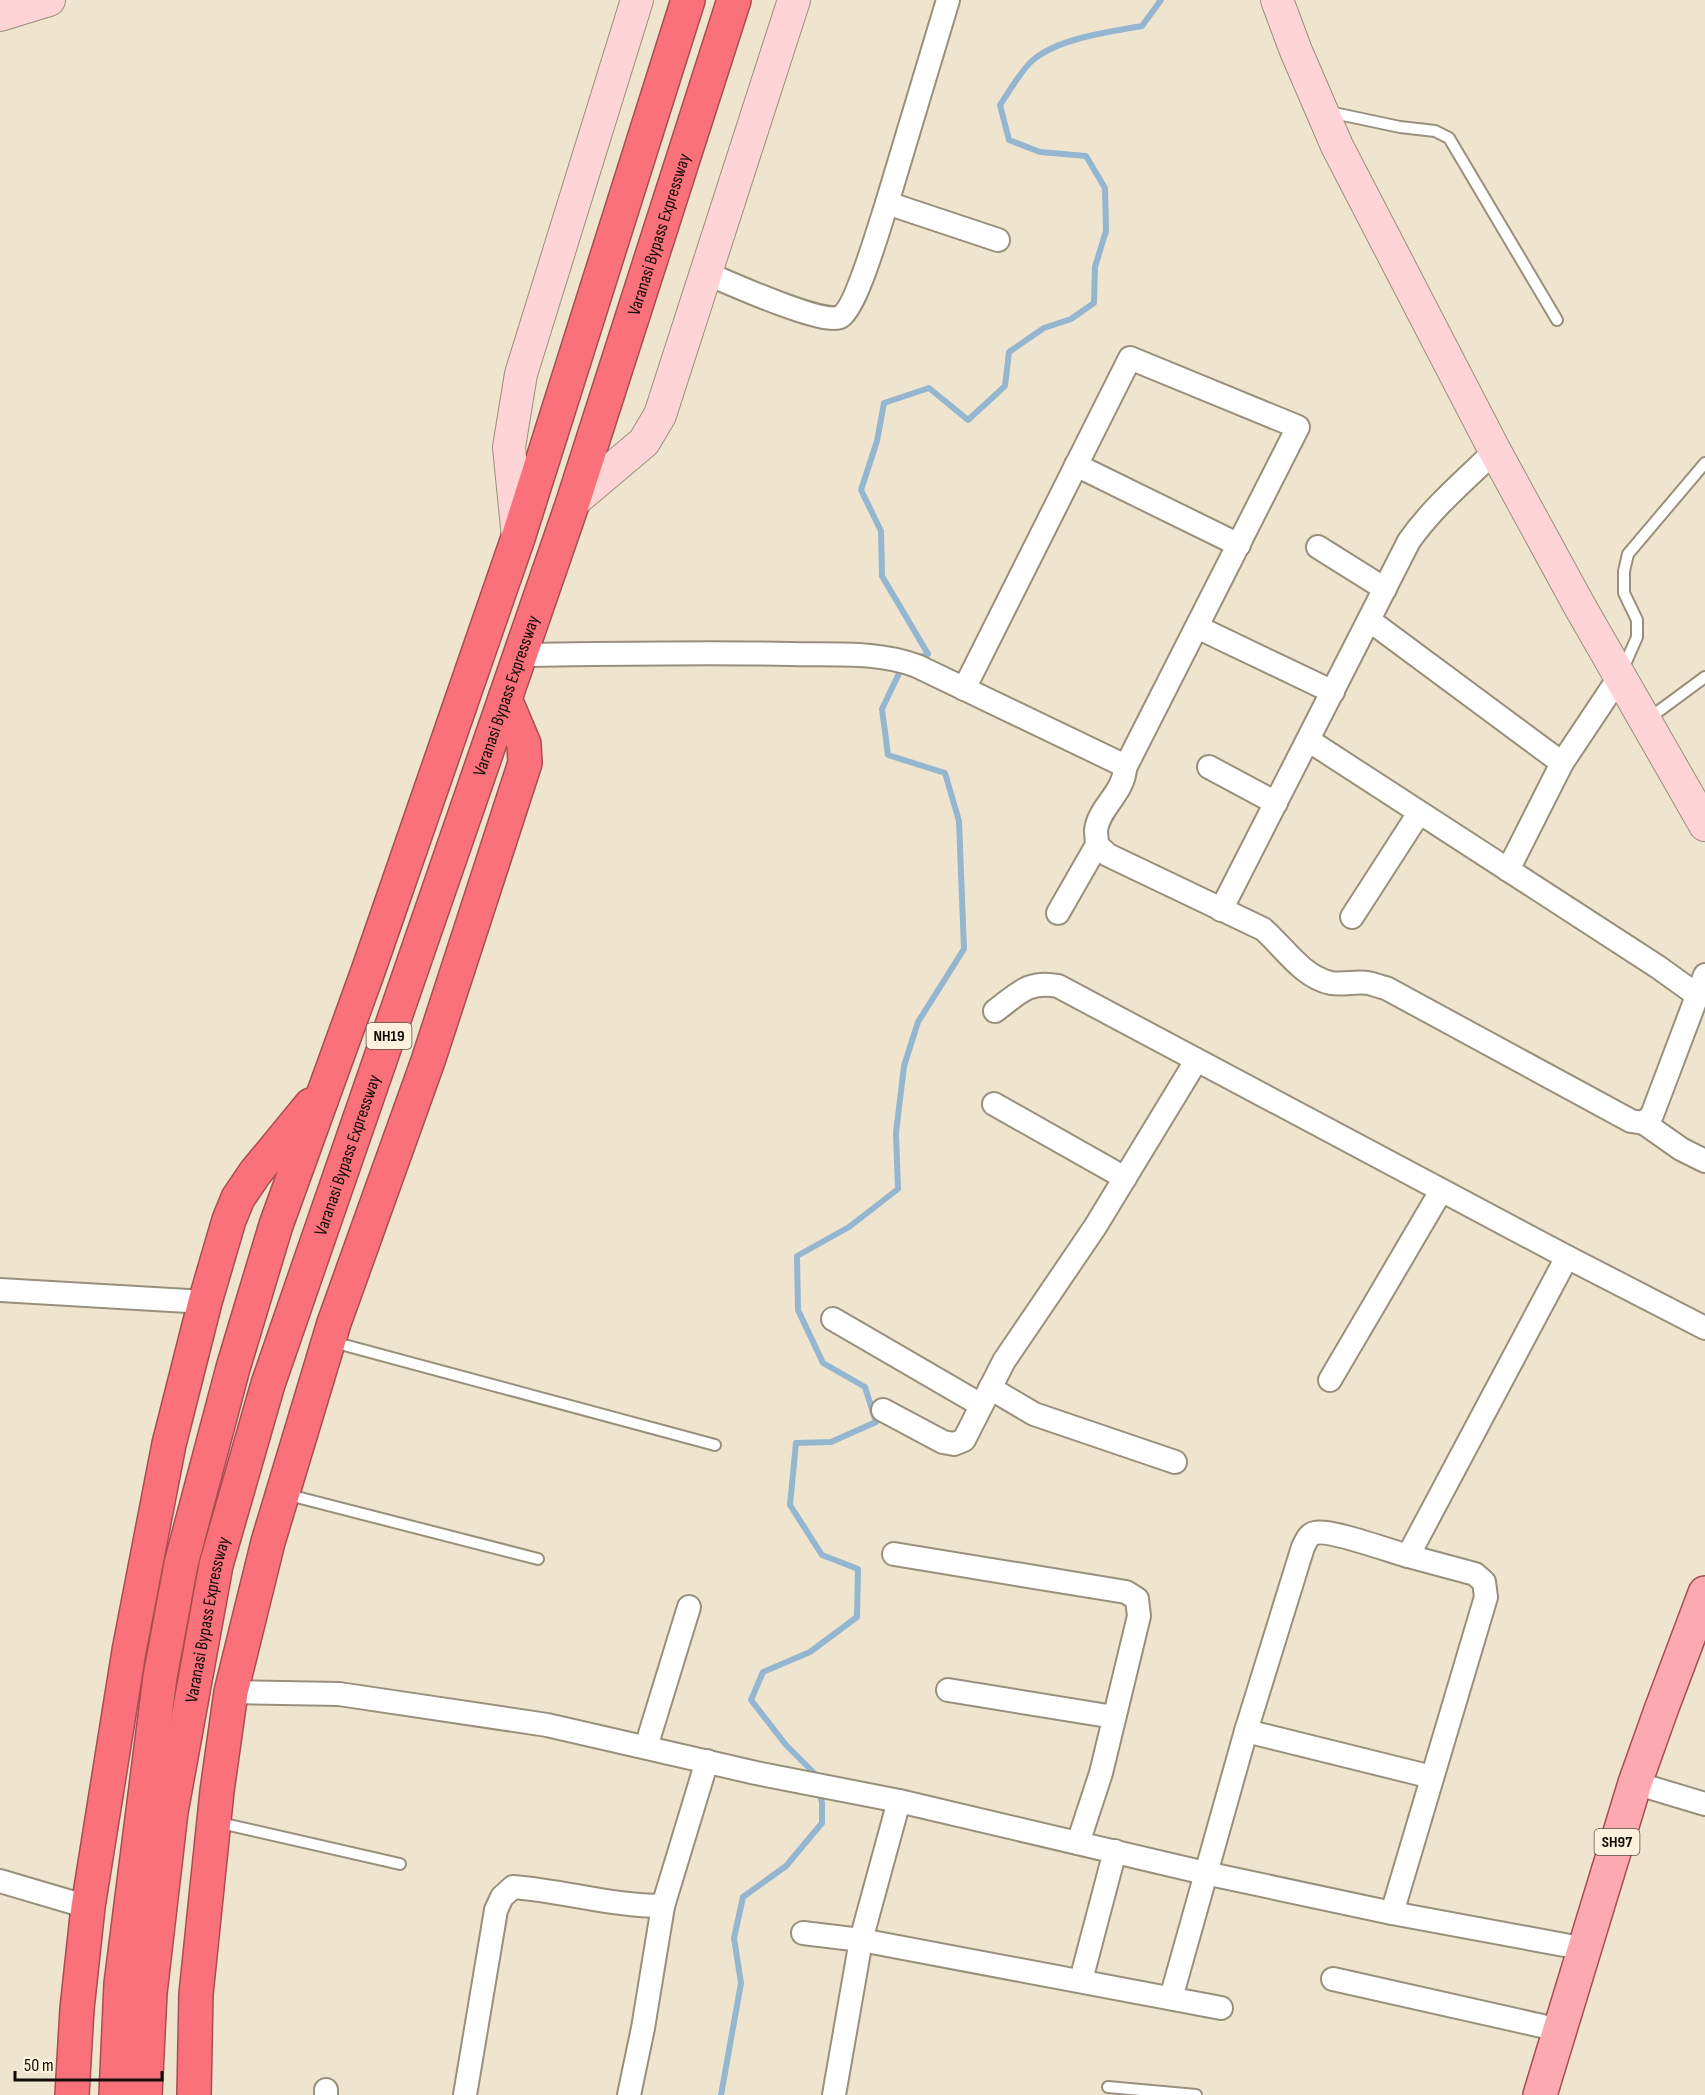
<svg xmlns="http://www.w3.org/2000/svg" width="1705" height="2095" font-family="'Sofia Sans Condensed',sans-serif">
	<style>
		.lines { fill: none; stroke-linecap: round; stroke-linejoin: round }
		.stream { stroke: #95b6d0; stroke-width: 6 }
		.lane-casing { stroke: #99907b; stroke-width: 14 }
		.street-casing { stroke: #99907b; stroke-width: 26 }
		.secondary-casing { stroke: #99907b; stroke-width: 34 }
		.primary-casing { stroke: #a84d52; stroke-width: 36 }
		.highway-casing { stroke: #a84d52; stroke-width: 36 }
		.lane { stroke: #fff; stroke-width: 10 }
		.street { stroke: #fff; stroke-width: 22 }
		.secondary { stroke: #fed4d7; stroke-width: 32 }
		.primary { stroke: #fca9b0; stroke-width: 33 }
		.highway { stroke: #fa707b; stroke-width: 33 }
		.labels { text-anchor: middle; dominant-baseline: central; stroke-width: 5; stroke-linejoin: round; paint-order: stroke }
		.shield { fill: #fcf2db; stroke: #575145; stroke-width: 1.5 }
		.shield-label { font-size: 16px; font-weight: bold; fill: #100c05 }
		.street-label { font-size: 18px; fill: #100c05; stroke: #fcf2db }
	</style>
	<rect width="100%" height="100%" fill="#efe5ce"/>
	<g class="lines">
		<g class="stream">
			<path d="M917,659l11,-5 -46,-78 -1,-45 -20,-41 16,-49 7,-38 45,-15 39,32 37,-34 4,-34 35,-24 27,-9 23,-16 1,-36 11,-36 -1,-43 -19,-32 -46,-4 -31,-12 -9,-35c8,-12 23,-37 33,-45 26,-22 76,-28 109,-34l19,-26"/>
			<polyline points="817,1779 816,1775 786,1745 751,1700 763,1672 810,1652 857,1617 858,1569 822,1555 790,1505 796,1443 831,1442 876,1422 865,1387 823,1363 798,1310 797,1256 849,1227 898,1189 896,1133 904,1066 918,1022 964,949 959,821 945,773 888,755 882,709 903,665"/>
			<polyline points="721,2095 741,1983 734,1938 743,1897 786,1866 822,1823 822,1803 819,1789"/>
		</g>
		<g class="lane-casing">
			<g id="lane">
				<polyline points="1329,112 1400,127 1435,131 1449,138 1557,320"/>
				<polyline points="1622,671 1637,637 1637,620 1624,593 1624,571 1628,554 1705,463"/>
				<polyline points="1648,719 1705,677"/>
				<polyline points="333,1342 715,1445"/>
				<polyline points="285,1494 538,1559"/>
				<polyline points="216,1822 400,1864"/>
				<polyline points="1108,2087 1196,2095"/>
			</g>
		</g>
		<g class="street-casing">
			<g id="street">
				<polyline points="948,0 887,203 998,240"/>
				<path d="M706,273c21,9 116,52 134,44 16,-8 40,-93 47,-114"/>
				<polyline points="1076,465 1239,545"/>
				<polyline points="1318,547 1385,589"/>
				<polyline points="1369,620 1562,763"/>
				<polyline points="1197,627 1333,692"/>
				<path d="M521,655c89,-1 179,-3 269,-1 43,1 87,-3 127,12l202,97 6,5c-1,25 -26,39 -29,62 0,5 1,11 1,15l11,10 155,74c21,18 39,48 68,54 13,2 25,-2 37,0 6,1 12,4 18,5l245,133 13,2 8,-8 53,-140"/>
				<polyline points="964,689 1130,358 1298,427 1125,768"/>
				<polyline points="1308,740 1658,967 1697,995"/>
				<polyline points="1209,767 1276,803"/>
				<polyline points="1508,870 1562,763 1620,676"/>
				<path d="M1221,910l188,-369c24,-34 56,-61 86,-90"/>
				<polyline points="1058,913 1097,845"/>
				<polyline points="1352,917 1419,813"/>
				<path d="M995,1011c23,-17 33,-31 63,-25l509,271 138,71"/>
				<polyline points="994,1104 1125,1178"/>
				<polyline points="1644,1123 1681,1149 1705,1161"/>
				<polyline points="0,1290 205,1302"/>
				<polyline points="833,1319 981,1405"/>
				<polyline points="1330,1380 1441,1191"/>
				<polyline points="990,1388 1034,1414 1175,1462"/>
				<polyline points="883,1410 943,1442 954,1444 964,1440 1004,1361 1095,1227 1196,1061"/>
				<polyline points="894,1554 1126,1592 1137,1599 1139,1616 1101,1773 1078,1843"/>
				<polyline points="948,1690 1114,1717"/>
				<polyline points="231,1692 339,1694 547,1725 756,1773 899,1801 1205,1873 1392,1913 1586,1949"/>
				<polyline points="1246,1731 1432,1777"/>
				<polyline points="646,1747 689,1607"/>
				<polyline points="1635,1783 1705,1804"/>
				<polyline points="0,1881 88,1907"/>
				<polyline points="1392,1913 1486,1597 1484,1582 1475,1574 1408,1556 1567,1257"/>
				<polyline points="803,1933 861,1940 1221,2008"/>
				<polyline points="1333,1979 1560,2030"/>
				<polyline points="1081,1980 1115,1851"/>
				<path d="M1171,1998l75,-267 57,-184c3,-5 5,-13 12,-14 15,-4 75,18 93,23"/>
				<polyline points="326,2095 326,2090"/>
				<path d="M465,2095l31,-185 6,-13 11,-10c51,4 99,19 150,19"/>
				<polyline points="629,2095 643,2028 663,1906 707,1761"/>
				<polyline points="834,2095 861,1940 899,1801"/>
			</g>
		</g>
		<g class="secondary-casing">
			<g id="secondary">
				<polyline points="1277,0 1296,51 1337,146 1495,451 1579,605 1705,825"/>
				<polyline points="0,15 49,0"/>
				<polyline points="573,502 644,442 660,415 794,0"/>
				<polyline points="518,538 509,447 521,374 637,0"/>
			</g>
		</g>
		<g class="primary-casing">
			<polyline id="primary" points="1540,2095 1635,1783 1661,1710 1705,1593"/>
		</g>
		<g class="highway-casing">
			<g id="highway">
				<polyline points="72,2095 77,2009 88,1907 129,1651 169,1444 205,1302 229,1220 238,1198 255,1173 311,1105"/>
				<polyline points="116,2095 121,1984 160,1677 181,1564 233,1368 276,1225 368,971 518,538 688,0"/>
				<path id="s1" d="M145,2095l5,-102 21,-181 45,-247 52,-181 305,-882 161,-502"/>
				<polyline points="194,2095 196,1994 217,1791 231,1692 268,1542 334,1323 428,1061 525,763 524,744 505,699"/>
			</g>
		</g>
		<use href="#lane" class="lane"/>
		<use href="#street" class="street"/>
		<use href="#secondary" class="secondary"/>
		<use href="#primary" class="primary"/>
		<use href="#highway" class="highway"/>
	</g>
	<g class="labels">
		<g class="shield">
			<rect x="366.5" y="1023" width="45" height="26" rx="4.5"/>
			<rect x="1594.5" y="1829" width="45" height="26" rx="4.5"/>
		</g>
		<g class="shield-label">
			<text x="389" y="1036">NH19</text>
			<text x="1617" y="1842">SH97</text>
		</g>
		<g class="street-label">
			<text stroke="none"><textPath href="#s1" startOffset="1938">Varanasi Bypass Expressway</textPath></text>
			<text stroke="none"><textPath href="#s1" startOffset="1452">Varanasi Bypass Expressway</textPath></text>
			<text stroke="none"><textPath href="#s1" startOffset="966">Varanasi Bypass Expressway</textPath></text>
			<text stroke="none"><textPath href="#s1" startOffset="480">Varanasi Bypass Expressway</textPath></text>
		</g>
	</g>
	<path d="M15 2071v9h147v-9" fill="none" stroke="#100c05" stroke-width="3"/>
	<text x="24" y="2071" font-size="18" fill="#100c05" stroke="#fcf2db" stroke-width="4.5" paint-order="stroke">50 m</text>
</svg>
